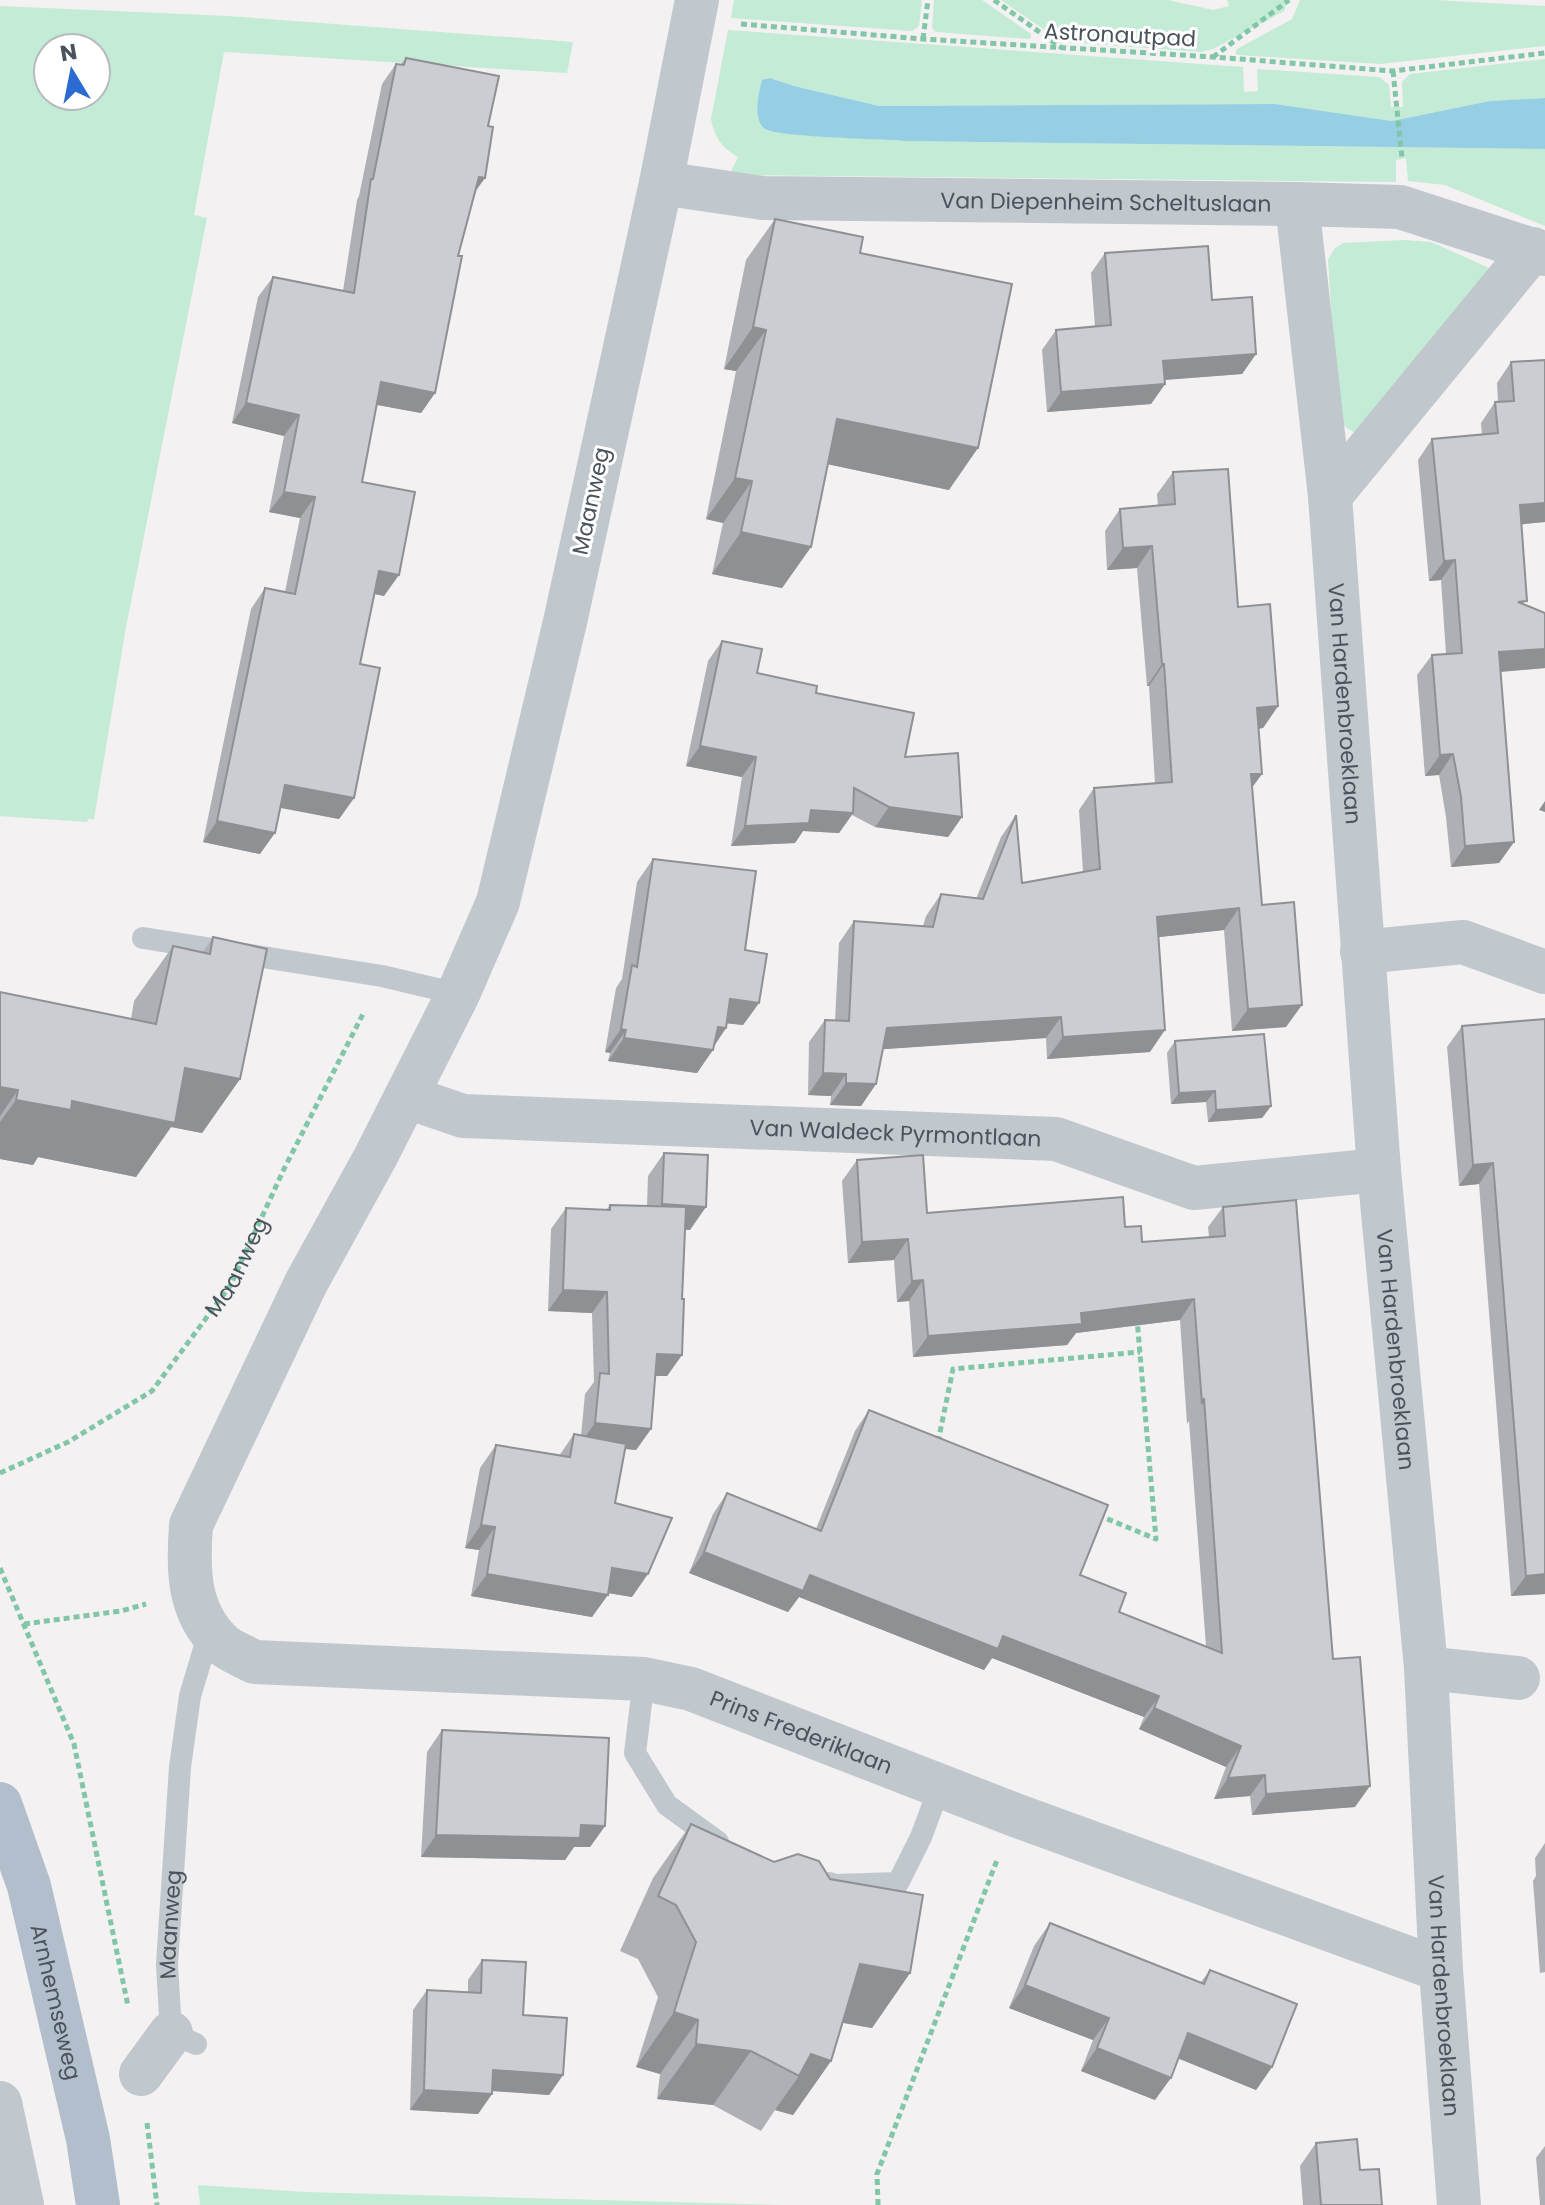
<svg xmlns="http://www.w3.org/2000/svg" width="1545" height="2205" font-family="Poppins,sans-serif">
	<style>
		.green { fill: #c4ebd5; fill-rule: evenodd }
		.water { fill: #96cfe3 }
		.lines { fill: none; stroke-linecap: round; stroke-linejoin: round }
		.path { stroke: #80c6a7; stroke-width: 5; stroke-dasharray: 6 4; stroke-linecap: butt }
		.service { stroke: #c0c7cd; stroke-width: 22 }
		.minor { stroke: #c0c7cd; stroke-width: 44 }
		.primary { stroke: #b3becc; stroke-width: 44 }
		.wall { fill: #afb0b5 }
		.shaded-wall { fill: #8e9093 }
		.building { fill: #cbcdd2; stroke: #8e9093; stroke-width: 2 }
		.labels { text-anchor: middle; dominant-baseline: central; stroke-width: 6; stroke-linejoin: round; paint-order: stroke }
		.street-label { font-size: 22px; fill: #4a535c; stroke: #fff }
	</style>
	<rect width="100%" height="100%" fill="#f3f1f1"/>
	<g class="green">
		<polygon points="734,0 922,0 919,26 912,31 731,18"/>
		<polygon points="934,0 982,0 1031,34 1031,38 1028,39 936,32 932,28"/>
		<polygon points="1001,0 1168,0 1213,10 1229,6 1227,0 1288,0 1284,11 1213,49 1201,52 1067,42 1055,37"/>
		<polygon points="1300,0 1435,0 1545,6 1545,46 1380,64 1238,55 1235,53 1237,49 1292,19"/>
		<path d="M0,6l228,10 345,26 -6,31 -343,-21 -30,163 13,3 -81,409 -32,192h-6l-1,3 -87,-6zM48,48h48v48h-48z"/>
		<path d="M728,30l515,37 1,25 14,-1 -1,-22 122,8 10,8 2,22h12l-1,-25 8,-8 135,-15v39l-55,3 -98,20 -117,-17 -396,2 -85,-20 -24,-8 -3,53 33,4 104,6 641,8v77l-100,-41 -37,-4 -2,-23 -10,2v22l-660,-7 -5,-3 7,-15c-17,-10 -23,-19 -27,-38z"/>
		<path d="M1405,240l26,2 56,25 2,4 -133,162c-11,-4 -15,-11 -18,-22l-10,-151 6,-11 9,-6z"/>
		<polygon points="198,2185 305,2192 782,2205 200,2205"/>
	</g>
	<path class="water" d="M770,78l24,8 85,20 396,-2 117,17 98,-20 55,-3v51l-641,-8c-21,-2 -128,-4 -139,-12 -13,-10 -6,-36 -3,-49z"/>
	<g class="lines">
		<g class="path">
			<polyline points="994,0 1062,48"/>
			<polyline points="741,24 923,39 1213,57 1393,71 1545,53"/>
			<polyline points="923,39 928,0"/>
			<polyline points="1213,57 1289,0"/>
			<polyline points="1393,71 1402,158"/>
			<polyline points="938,1442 953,1369 1140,1352"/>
			<path id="s1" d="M0,1473l68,-31 84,-51 78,-105 54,-117 80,-157"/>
			<polyline points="1098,1515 1156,1539 1137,1319"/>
			<polyline points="0,1568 74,1744 128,2006"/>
			<polyline points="24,1624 121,1611 146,1604"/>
			<polyline points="147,2123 157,2205"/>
			<polyline points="878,2205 877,2174 997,1860"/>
		</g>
		<g class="service">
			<polyline points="143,938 382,976 458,994"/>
			<polyline points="644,1679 635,1753 667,1805 718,1842"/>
			<polyline points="829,1883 835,1885 898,1883 921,1837 940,1786"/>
			<path id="s2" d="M196,2044l-25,-11 -4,-69 13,-197 10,-71 20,-67"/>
		</g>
		<g class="minor">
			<path id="s3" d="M697,0l-36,183 -96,439 -67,280 -40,92 -82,162 -70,127 -115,242c-3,42 -4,86 30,118 8,8 23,13 33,19l390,17 47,10 324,126 426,155"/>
			<path id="s4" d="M661,183l102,15 534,6 103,3 145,47"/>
			<path id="s5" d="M1297,204l33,292 49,674 47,498 15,302 18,235"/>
			<polyline points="1330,496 1533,249"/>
			<polyline points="1362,952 1463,942 1545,972"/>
			<path id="s6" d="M407,1097l56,19 593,23 138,49 185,-18"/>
			<polyline points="1426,1668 1518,1678"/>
			<polyline points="141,2074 171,2033"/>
			<polyline points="0,2103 22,2205"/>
		</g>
		<path class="primary" id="s7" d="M0,1804l29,82 59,253 10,66"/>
	</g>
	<g class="wall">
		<polygon points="406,58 488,126 485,178 475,192 458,256 435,393 421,413 377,405 362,482 384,596 375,594 360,664 354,798 339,819 280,807 260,854 203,842 251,609 265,588 285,592 300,518 269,512 284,436 232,423 258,297 273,277 343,291 357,200 359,196 382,84 396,64 401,64"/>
		<polygon points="775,219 860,253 949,490 828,464 811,547 782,588 712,574 723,523 706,519 736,371 724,369 746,260"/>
		<polygon points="1105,253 1212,300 1256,354 1242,374 1165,380 1165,384 1151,404 1047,412 1042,350 1056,330 1095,327 1091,273"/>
		<polygon points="1545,360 1545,522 1521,524 1524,605 1545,668 1501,672 1514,842 1499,863 1451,867 1446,817 1439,775 1425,776 1417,675 1432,655 1446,654 1441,580 1429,581 1418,460 1432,439 1482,435 1481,423 1495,402 1498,402 1497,383 1511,362"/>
		<polygon points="1173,472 1238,607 1278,706 1263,728 1258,729 1252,787 1262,905 1286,1027 1232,1031 1224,930 1158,937 1150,1052 1047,1059 1046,1038 883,1049 876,1084 861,1106 830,1105 831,1096 808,1095 809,1042 825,1020 835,1021 839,943 854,921 923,926 926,916 941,894 976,899 1001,837 1016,815 1022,883 1083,872 1079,810 1094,788 1155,784 1149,686 1147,686 1137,568 1107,570 1105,531 1120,509 1158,506 1157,494"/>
		<polygon points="722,641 757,673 816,693 905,757 962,817 948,837 875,827 852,815 839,833 803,831 795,843 731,846 742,777 686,766 708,661"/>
		<polygon points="653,859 745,950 759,1003 743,1025 726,1023 726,1028 697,1073 608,1061 610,1053 605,1052 616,988 622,979 637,882"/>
		<polygon points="213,937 240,1079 202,1133 171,1127 136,1177 38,1157 33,1165 0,1159 0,992 131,1019 134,1001 173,946 203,952"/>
		<polygon points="1545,1019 1545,1594 1511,1596 1479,1184 1459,1186 1447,1047 1462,1026"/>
		<polygon points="1175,1041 1271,1106 1262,1118 1208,1122 1206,1102 1171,1104 1167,1053"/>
		<polygon points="664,1153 690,1230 685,1229 682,1299 682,1355 667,1376 655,1376 651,1429 636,1450 625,1449 615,1503 632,1597 608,1593 592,1617 471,1596 479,1550 465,1548 480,1468 496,1445 559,1456 574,1434 581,1436 585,1394 594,1382 592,1313 548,1311 551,1229 566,1208 606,1210 610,1205 647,1206 648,1176"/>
		<polygon points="857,1160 927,1213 1125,1227 1142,1242 1209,1237 1208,1227 1223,1207 1333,1659 1355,1807 1252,1815 1250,1796 1214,1799 1226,1767 1139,1729 1144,1717 992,1658 984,1670 799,1597 788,1612 689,1573 713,1514 727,1493 816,1529 855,1431 869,1410 1080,1575 1119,1612 1206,1646 1189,1421 1187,1424 1180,1320 1076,1333 1067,1345 913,1357 909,1301 897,1302 894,1260 848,1263 842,1181"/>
		<polygon points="442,1730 605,1826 590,1847 574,1847 565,1860 421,1857 427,1752"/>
		<polygon points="691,1824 774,1862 830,1879 910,1973 872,2028 843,2023 831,2061 793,2115 775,2110 761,2131 713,2105 657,2099 660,2074 636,2067 658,1997 638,1959 620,1951 653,1878"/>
		<polygon points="1545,1843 1545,1972 1540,1973 1533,1881 1536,1876 1535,1858"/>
		<polygon points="1050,1923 1201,1982 1210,1970 1272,2067 1256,2090 1179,2058 1155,2100 1081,2071 1093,2040 1009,2008 1034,1946"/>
		<polygon points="482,1960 523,2015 563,2075 549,2095 492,2091 492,2094 478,2114 410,2110 413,2010 427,1990 468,1992 468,1980"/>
		<polygon points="1316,2143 1360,2170 1382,2205 1303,2205 1300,2166"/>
		<polygon points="1545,2146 1545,2205 1540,2205 1536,2158"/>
	</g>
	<g class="shaded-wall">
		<polygon points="479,177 485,178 470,198"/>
		<polygon points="753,327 766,330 736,371 724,369"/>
		<polygon points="1256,354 1242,374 1149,381 1163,361"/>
		<polygon points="381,382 435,393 421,413 367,403"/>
		<polygon points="1165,384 1151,404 1047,412 1061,392"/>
		<polygon points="246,403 299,415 284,436 232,423"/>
		<polygon points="837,419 978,448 949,490 808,460"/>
		<polygon points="735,478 752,481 723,523 706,519"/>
		<polygon points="284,492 315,497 300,518 269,512"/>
		<polygon points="1545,503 1545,522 1505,526 1520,505"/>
		<polygon points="741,532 811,547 782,588 712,574"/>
		<polygon points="1152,546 1137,568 1107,570 1123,548"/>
		<polygon points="1455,560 1441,580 1429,581 1444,561"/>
		<polygon points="379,571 399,575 384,596 365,592"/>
		<polygon points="1545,649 1545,668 1485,673 1499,652"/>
		<polygon points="1162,664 1164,664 1149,686 1147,686"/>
		<polygon points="1278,706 1263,728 1241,730 1257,708"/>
		<polygon points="700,746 756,757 742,777 686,766"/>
		<polygon points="1453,754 1439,775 1425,776 1440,755"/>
		<polygon points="1251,774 1262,774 1246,796"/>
		<polygon points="285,785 354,798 339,819 270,806"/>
		<polygon points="1545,801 1545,812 1539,810"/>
		<polygon points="889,807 962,817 948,837 875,827"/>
		<polygon points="811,810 853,813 839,833 803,831 795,843 731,846 745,826"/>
		<polygon points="217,821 275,833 260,854 203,842"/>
		<polygon points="1514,842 1499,863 1451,867 1465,846"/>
		<polygon points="1239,908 1224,930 1142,939 1157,917"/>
		<polygon points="730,999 759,1003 743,1025 714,1022"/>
		<polygon points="1302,1005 1286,1027 1232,1031 1248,1009"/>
		<polygon points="1061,1017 1046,1038 872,1050 887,1028"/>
		<polygon points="718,1027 726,1028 711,1050 713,1050 697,1073 608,1061 624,1038"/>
		<polygon points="621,1029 626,1030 610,1053 605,1052"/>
		<polygon points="1165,1030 1150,1052 1047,1059 1063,1037"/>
		<polygon points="185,1068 240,1079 202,1133 171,1127 136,1177 38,1157 33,1165 0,1159 0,1122 16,1100 72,1101"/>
		<polygon points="823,1073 846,1074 831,1096 808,1095"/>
		<polygon points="846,1083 876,1084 861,1106 830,1105"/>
		<polygon points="0,1087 18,1090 0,1116"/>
		<polygon points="1215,1091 1206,1102 1171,1104 1179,1093"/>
		<polygon points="1271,1106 1262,1118 1208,1122 1216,1110"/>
		<polygon points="1493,1163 1479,1184 1459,1186 1473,1165"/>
		<polygon points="662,1204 706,1207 690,1230 646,1227"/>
		<polygon points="908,1239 894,1260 848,1263 862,1242"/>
		<polygon points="923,1280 909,1301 897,1302 912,1281"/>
		<polygon points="563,1290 607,1292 592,1313 548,1311"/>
		<polygon points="1194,1299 1180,1320 1076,1333 1067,1345 913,1357 928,1336 1081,1313"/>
		<polygon points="657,1354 682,1355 667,1376 642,1376"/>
		<polygon points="595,1423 651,1429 636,1450 580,1444"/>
		<polygon points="481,1525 495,1527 479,1550 465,1548"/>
		<polygon points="704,1552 810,1575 1003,1636 1159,1696 1144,1717 992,1658 984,1670 799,1597 788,1612 689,1573"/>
		<polygon points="612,1568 648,1574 632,1597 596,1591"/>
		<polygon points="487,1574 608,1595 592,1617 471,1596"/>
		<polygon points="1545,1574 1545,1594 1511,1596 1526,1576"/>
		<polygon points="1154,1708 1241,1746 1226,1767 1139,1729"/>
		<polygon points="1265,1775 1250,1796 1214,1799 1228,1778"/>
		<polygon points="1370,1786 1355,1807 1252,1815 1266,1794"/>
		<polygon points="581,1825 605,1826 590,1847 574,1847 565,1860 421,1857 436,1835"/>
		<polygon points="860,1964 910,1973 872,2028 822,2019"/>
		<polygon points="1025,1985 1109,2018 1093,2040 1009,2008"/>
		<polygon points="674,2012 698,2020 660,2074 636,2067"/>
		<polygon points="1188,2033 1272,2067 1256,2090 1172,2056"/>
		<polygon points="696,2044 751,2051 713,2105 657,2099"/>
		<polygon points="1097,2048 1171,2078 1155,2100 1081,2071"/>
		<polygon points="811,2054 831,2061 793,2115 775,2110 799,2076"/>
		<polygon points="493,2070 563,2075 549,2095 479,2090"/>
		<polygon points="424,2090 492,2094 478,2114 410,2110"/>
	</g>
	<g class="building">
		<polygon points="406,58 499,76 488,126 493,127 485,178 479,177 458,256 462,256 435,393 381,382 362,482 415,492 399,575 379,571 360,664 380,668 354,798 285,785 275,833 217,821 265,588 295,594 315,497 284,492 299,415 246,403 273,277 354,293 371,179 373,179 396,64 404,65"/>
		<polygon points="775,219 863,237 860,253 1012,284 978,448 837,419 811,547 741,532 752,481 735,478 766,330 753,327"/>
		<polygon points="1208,246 1212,300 1252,297 1256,354 1163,361 1165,384 1061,392 1056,330 1111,325 1105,253"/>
		<polygon points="1545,360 1545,503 1520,505 1527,601 1518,602 1545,613 1545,649 1499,652 1514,842 1465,846 1461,797 1453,754 1440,755 1432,655 1462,653 1455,560 1444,561 1432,439 1498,433 1495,402 1514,401 1511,362"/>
		<polygon points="1228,469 1238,607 1270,604 1278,706 1257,708 1262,774 1251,774 1262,905 1294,902 1302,1005 1248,1009 1239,908 1157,917 1165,1030 1063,1037 1061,1017 887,1028 876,1084 846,1083 846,1074 823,1073 825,1020 849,1021 854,921 933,927 941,894 983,899 1016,815 1022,883 1100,869 1094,788 1172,782 1164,664 1162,664 1152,546 1123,548 1120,509 1175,504 1173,472"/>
		<polygon points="722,641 762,649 757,673 817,686 816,693 914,713 905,757 958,753 962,817 889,807 854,788 853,813 811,810 809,823 745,826 756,757 700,746"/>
		<polygon points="653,859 756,871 745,950 767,954 759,1003 730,999 726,1028 718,1027 713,1050 624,1038 626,1030 621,1029 632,965 637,967"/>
		<polygon points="213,937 267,949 240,1079 185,1068 175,1123 72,1101 71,1110 16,1100 18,1090 0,1087 0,992 156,1024 173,946 210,954"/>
		<polygon points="1545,1019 1545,1574 1526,1576 1493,1163 1473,1165 1462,1026"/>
		<polygon points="1264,1034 1271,1106 1216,1110 1215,1091 1179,1093 1175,1041"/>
		<polygon points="664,1153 708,1155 706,1207 662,1204"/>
		<polygon points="923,1155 927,1213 1123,1197 1125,1227 1141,1226 1142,1242 1225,1236 1223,1207 1296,1200 1333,1659 1360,1657 1370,1786 1266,1794 1265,1775 1228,1778 1241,1746 1154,1708 1159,1696 1003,1636 998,1649 810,1575 803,1591 704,1552 727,1493 821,1531 869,1410 1108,1505 1080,1575 1126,1593 1119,1612 1222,1653 1204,1398 1202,1404 1194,1299 1081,1313 1082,1324 928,1336 923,1280 912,1281 908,1239 862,1242 857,1160"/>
		<polygon points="610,1205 686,1207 682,1299 684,1299 682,1355 657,1354 651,1429 595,1423 600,1373 609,1374 607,1292 563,1290 566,1208 610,1210"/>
		<polygon points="574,1434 626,1444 615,1503 672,1518 648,1574 612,1568 608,1595 487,1574 495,1527 481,1525 496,1445 570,1457"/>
		<polygon points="442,1730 609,1738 605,1826 581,1825 580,1838 436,1835"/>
		<polygon points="691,1824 774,1862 798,1854 819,1861 830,1879 923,1895 910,1973 860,1964 831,2061 811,2054 799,2076 751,2051 696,2044 698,2020 674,2012 696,1942 676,1905 658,1896"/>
		<polygon points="1050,1923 1204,1984 1210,1970 1297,2004 1272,2067 1188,2033 1171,2078 1097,2048 1109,2018 1025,1985"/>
		<polygon points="482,1960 526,1962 523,2015 567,2018 563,2075 493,2070 492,2094 424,2090 427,1990 481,1993"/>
		<polygon points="1357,2139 1360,2170 1379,2169 1382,2205 1321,2205 1316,2143"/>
	</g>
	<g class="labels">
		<g class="street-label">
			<text transform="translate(1120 35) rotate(3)">Astronautpad</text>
			<text stroke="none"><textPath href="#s4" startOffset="446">Van Diepenheim Scheltuslaan</textPath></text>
			<text transform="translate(591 501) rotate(-78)">Maanweg</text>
			<text stroke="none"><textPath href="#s5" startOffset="502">Van Hardenbroeklaan</textPath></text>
			<text stroke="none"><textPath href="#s6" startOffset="492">Van Waldeck Pyrmontlaan</textPath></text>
			<text stroke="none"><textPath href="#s1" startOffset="324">Maanweg</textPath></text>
			<text stroke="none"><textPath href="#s5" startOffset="1150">Van Hardenbroeklaan</textPath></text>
			<text stroke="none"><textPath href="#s3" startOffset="2340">Prins Frederiklaan</textPath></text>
			<text stroke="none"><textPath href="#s2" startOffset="136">Maanweg</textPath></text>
			<text stroke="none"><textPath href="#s5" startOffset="1798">Van Hardenbroeklaan</textPath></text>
			<text stroke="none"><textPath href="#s7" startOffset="206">Arnhemseweg</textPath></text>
		</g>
	</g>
	<g transform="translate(72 72) rotate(350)"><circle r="38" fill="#ffffff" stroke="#b7babe" stroke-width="2"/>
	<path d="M0-6L14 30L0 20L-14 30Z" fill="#2c6bd1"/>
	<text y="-12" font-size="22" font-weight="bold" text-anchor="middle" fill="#4a535c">N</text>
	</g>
</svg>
